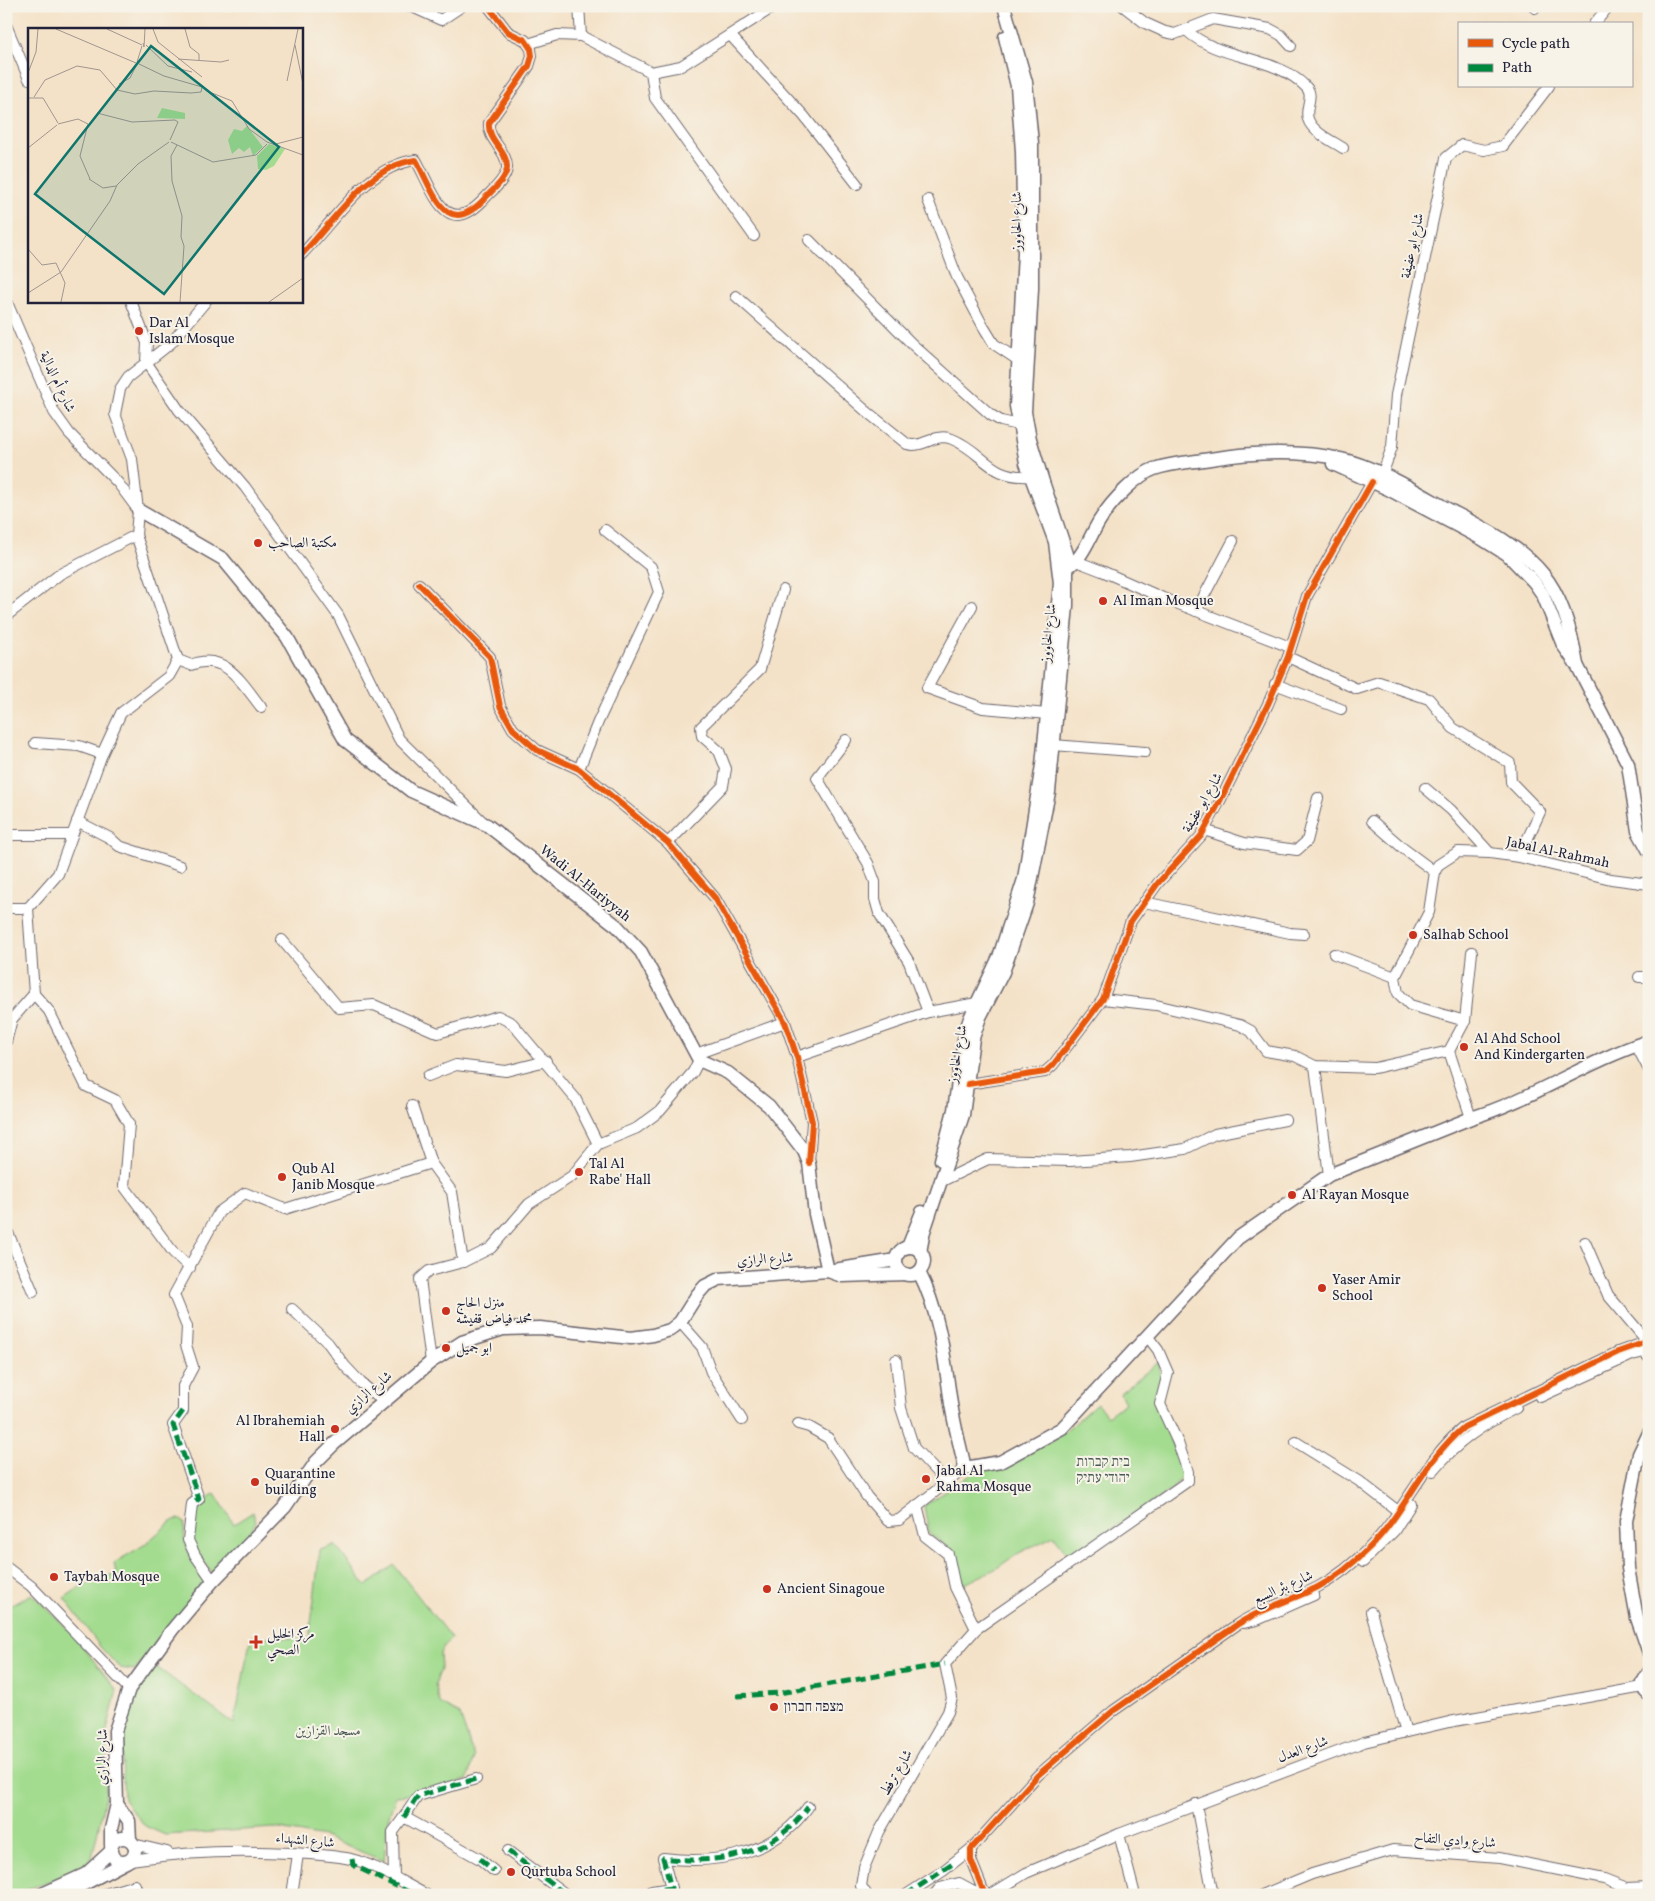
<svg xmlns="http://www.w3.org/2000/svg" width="1655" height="1901" font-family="Vollkorn,Amiri,'Frank Ruhl Libre',serif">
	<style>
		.green { fill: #a3dc8f; stroke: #627f65 }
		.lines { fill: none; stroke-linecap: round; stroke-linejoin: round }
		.minor-casing { stroke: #6c656c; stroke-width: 12 }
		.major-casing { stroke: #6c656c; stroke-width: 15 }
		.minor { stroke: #fff; stroke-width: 10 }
		.major { stroke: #fff; stroke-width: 12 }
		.quiet { stroke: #00873e; stroke-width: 5; stroke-dasharray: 10 5; stroke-linecap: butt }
		.cycleway-casing { stroke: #f7f3e8; stroke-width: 9 }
		.cycleway { stroke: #e8590c; stroke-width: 6 }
		.poi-dot { fill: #c8321e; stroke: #f7f3e8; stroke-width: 2 }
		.labels { text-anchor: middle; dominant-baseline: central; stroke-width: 4; stroke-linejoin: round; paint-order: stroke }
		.street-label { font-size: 14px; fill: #22223b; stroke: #f7f3e8 }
		.poi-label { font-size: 14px; fill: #22223b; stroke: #f7f3e8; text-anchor: start }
		.park-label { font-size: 14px; fill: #495a54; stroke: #f7f3e8 }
		.inset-road { fill: none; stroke: #a09590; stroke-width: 1 }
		.view { fill: #0f766e; fill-opacity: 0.15; stroke: #0f766e; stroke-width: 2.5 }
		.inset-edge { fill: none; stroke: #22223b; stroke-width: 2.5 }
	</style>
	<rect width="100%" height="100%" fill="#f7f3e8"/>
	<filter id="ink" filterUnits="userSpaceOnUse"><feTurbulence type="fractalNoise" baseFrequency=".02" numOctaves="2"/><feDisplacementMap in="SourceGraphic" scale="10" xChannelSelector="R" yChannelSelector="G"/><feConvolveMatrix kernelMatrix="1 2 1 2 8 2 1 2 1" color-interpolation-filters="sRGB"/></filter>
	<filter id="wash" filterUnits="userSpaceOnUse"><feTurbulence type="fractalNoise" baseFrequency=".0096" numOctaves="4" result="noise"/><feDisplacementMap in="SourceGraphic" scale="20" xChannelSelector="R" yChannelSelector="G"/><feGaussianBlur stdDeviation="1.12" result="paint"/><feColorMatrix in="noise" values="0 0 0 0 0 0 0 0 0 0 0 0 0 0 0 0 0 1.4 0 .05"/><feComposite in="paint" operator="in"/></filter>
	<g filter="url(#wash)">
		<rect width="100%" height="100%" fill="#f4e2c8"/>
		<g class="green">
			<polygon points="1159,1362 1161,1380 1155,1403 1181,1459 1181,1478 1171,1490 1070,1557 1054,1536 1017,1554 997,1568 963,1585 947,1546 929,1534 924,1506 972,1473 1007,1464 1057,1438 1097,1403 1107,1416 1125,1403 1120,1393"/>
			<polygon points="215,1493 234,1524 253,1512 256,1521 246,1541 215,1572 211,1572 193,1544 196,1506"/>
			<path d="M179,1519l6,4c-4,23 8,37 21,55l-6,13 -65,79 -15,-2 -19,-20 -37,-50 19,-13 33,-12 -2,-10 30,-18 28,-24z"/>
			<polygon points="335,1545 366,1586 394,1565 451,1638 440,1653 441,1669 435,1684 440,1703 460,1715 474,1757 467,1780 418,1794 396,1796 388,1819 384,1861 324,1837 274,1828 165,1835 145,1826 124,1800 121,1735 131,1698 155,1666 234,1724 251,1636 309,1639 320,1550"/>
			<polygon points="32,1594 71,1632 117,1690 106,1734 106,1792 92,1858 77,1870 13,1895 6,1895 6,1608"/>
		</g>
	</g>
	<g filter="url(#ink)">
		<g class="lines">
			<g class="minor-casing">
				<g id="minor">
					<polyline points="410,6 441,20 462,6"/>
					<polyline points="579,6 581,36"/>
					<polyline points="1123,6 1145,23 1165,32 1175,34 1213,19 1270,29 1281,35 1291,46"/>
					<polyline points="1534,6 1535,8"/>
					<polyline points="1594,24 1609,6"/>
					<polyline points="6,25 29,79"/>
					<path d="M1186,30c33,31 88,24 120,57 9,9 -2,21 2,32 4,13 24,22 35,29"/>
					<polyline points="731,36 804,116 857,184"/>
					<polyline points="528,44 557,35 581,36 651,72 681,66 775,6"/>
					<polyline points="651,72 655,98 754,236"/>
					<polyline points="928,200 957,277 983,326 994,344 1018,360"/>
					<polyline points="809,240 913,345 991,415 1001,421 1019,425"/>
					<path d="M301,255c33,-33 65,-89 115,-95 18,32 30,83 71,36 7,-7 19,-17 20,-28 1,-17 -20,-28 -18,-45l40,-57 3,-10 -1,-7 -6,-9 -17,-8 -20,-26"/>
					<path d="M736,296l130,115 41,33c17,5 27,-12 45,-5 33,13 36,40 79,37"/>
					<polyline points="6,300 54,412 69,433 118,483 138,510"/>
					<polyline points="131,301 147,343 146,362 179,410 245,487 338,615 399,739 482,821"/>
					<polyline points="1382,475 1392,447 1396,395 1446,158 1462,145 1484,150 1503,146 1549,86"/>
					<polyline points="1076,561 1102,571 1163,598 1290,647"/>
					<polyline points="419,584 490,657 500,706 513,729 537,750 579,769 668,843 715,898 785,1022 797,1057 812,1122 809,1162"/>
					<polyline points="972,606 927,688 983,708 1047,714"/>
					<polyline points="1196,611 1233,541"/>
					<polyline points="6,616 60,574 136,535 138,510 132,459 115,414 120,389 128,377 171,343 206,301"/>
					<polyline points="1288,657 1357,689 1379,682 1429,699 1453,728 1510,763 1511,782 1540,812 1519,857"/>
					<path d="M178,660l13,5c34,-14 51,18 70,42"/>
					<polyline points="1275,684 1341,709"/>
					<polyline points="846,740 817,778 868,863 875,882 875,899 879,913 909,962 928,1012"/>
					<polyline points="35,743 79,746 102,754"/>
					<polyline points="1053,745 1145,752"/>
					<polyline points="579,769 598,722 659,592 651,567 605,530"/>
					<polyline points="1425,788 1451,810 1490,853"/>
					<polyline points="77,821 110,838 119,846 180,866"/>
					<polyline points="1372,821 1404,849 1435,872"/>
					<polyline points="1204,830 1244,843 1297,850 1307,841 1318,798"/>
					<polyline points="6,835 71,835"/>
					<polyline points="668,843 723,786 726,769 719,751 702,736 701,727 760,669 783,590"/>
					<polyline points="1144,902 1290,933 1304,934"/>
					<polyline points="6,908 28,908 58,874 102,754 121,713 169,676 178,660 136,535"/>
					<polyline points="282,940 339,1008 374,1005 438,1033 498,1016 512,1023 575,1098 598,1144"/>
					<polyline points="1334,954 1395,977"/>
					<polyline points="1639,977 1649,977"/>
					<polyline points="34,994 49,1011 86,1086 115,1100 129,1124 124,1186 173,1252 190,1268"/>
					<polyline points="1103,999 1156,1005 1240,1025 1251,1031 1266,1051 1295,1056 1315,1066 1375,1068 1449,1051"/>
					<polyline points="1465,1021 1410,1005 1398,993 1395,977 1429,912 1435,872 1438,865 1458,852 1490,853 1519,857 1611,879 1649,884"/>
					<polyline points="6,1042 12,1019 34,994 28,908"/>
					<polyline points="1636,1045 1649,1070"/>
					<polyline points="696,1054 785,1022"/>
					<polyline points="797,1057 928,1012 977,1003"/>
					<polyline points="1315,1066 1329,1175"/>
					<polyline points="428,1076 456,1065 506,1071 546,1061"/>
					<polyline points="968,1084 1045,1072 1053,1065 1103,999 1131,921 1158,883 1201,836 1219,803 1268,704 1288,657 1307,596 1372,482"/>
					<polyline points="412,1106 431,1163 452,1192 463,1262"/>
					<polyline points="1471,1118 1449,1051 1465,1021 1472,952"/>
					<polyline points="942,1181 988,1159 1070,1161 1130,1157 1185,1149 1215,1134 1285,1120"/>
					<polyline points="6,1228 33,1292"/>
					<polyline points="1585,1242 1608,1295 1647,1341"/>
					<polyline points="292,1309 328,1343 345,1366 361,1383 383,1401"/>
					<polyline points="680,1322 702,1347 711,1372 742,1420"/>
					<polyline points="896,1360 901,1408 914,1448 946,1482"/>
					<polyline points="431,1362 420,1279 429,1271 463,1262 491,1248 529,1204 572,1176 598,1144 637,1128 660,1111 693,1072 699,1060"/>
					<polyline points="1540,1397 1632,1355 1649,1351"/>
					<polyline points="798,1424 809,1427 828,1438 867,1497 888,1521 899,1520 965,1468"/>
					<polyline points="1296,1442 1359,1481 1403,1515"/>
					<path d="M1433,1471c24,-29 49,-46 83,-63"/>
					<polyline points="917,1505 925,1536 948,1554 955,1587 976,1629"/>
					<polyline points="1363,1562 1394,1531 1411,1504"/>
					<polyline points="6,1567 31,1586 129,1689"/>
					<polyline points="213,1581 195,1555 188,1540 192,1504 199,1499 173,1425 183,1411 183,1386 193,1367 186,1345 187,1327 174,1295 219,1212 245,1193 285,1209 431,1163"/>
					<polyline points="1371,1612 1406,1732"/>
					<polyline points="1244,1623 1257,1620 1314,1595"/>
					<polyline points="1196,1804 1213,1895"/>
					<polyline points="404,1817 418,1796 476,1779"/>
					<polyline points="1119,1834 1135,1895"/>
					<polyline points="133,1844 167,1852"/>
					<polyline points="508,1851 564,1893 562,1895"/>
					<path d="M130,1860c53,-8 106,-10 160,-7 20,1 41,2 61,6 26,6 52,24 76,36"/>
					<polyline points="394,1879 393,1832 404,1817 480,1859 494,1871"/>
					<polyline points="102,1895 135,1885 138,1895"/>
					<polyline points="292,1895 298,1854"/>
					<path d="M652,1895v-4l19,-3 -8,-30c55,7 111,-3 145,-51"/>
					<polyline points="867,1895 861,1886 864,1868 879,1832 948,1712 952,1698 945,1664 976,1629 1188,1481 1188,1472 1178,1443 1160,1404 1168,1373 1158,1350 1148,1337"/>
					<polyline points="906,1895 943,1871 971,1849"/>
					<polyline points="934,1895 940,1888 959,1883 981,1895"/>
					<path d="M985,1895l-14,-35v-11l67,-74 75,-64 125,-87c25,-16 54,-24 80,-37 19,-10 36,-24 52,-40 36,-36 54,-87 94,-120l154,-75 31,-11"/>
					<polyline points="990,1895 1026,1873 1119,1834 1364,1742 1449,1722 1643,1687"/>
					<polyline points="1262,1895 1312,1874 1393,1850 1499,1858 1604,1879 1627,1888 1649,1887"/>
				</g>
			</g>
			<g class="major-casing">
				<g id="major">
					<polyline points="1333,464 1388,489 1482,539 1509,556 1534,582 1543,595 1563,645 1577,665 1628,764 1638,831 1649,851"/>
					<polyline points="138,510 223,559 287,637 345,740 411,791 487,825 617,926 641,952 699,1060 728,1073 769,1106 804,1151 809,1163 815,1214 828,1271"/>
					<path d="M1062,569c21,-5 28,-36 40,-52 10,-16 35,-42 52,-48 17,-6 38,-7 56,-10 43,-7 88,-9 131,0 37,8 79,35 112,53 31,16 67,34 90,62 20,24 29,60 34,91"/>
					<polyline points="941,1160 954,1110 965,1033 970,1018 999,957 1024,879 1042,765 1060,583 1055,542 1026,463 1016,406 1024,253 1022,151 1017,86 1005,37"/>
					<polyline points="908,1247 922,1212"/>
					<circle cx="910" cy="1261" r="14"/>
					<polyline points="920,1252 924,1231 963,1115 973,1038 980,1017 1003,972 1027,903 1049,792 1067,606 1067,554 1043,482 1030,439 1025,412 1032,289 1032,143 1026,82 1004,6"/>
					<polyline points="828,1271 842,1276 906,1274"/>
					<path d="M919,1272c20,39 25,82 31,125 3,24 10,48 15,71l35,-6 62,-34 176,-190 91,-63 142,-57c62,-19 116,-57 178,-77"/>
					<polyline points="1649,1343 1647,1341 1646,1351 1649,1356"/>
					<polyline points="1649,1433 1639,1454 1626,1521 1628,1568 1637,1618 1649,1653"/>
					<polyline points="1649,1672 1643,1682 1645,1691 1649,1695"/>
					<polyline points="117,1804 129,1821 130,1840"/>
					<circle cx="123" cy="1850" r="12"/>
					<polyline points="111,1845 111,1829 117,1804 115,1731 129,1689 172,1630 213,1581 285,1507 316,1462 334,1444 431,1362 462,1342 503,1329 540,1328 631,1338 653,1335 670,1330 680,1322 697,1295 705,1286 719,1279 828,1271 896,1260"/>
					<polyline points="67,1893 126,1862"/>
					<polyline points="40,1895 86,1874 110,1852"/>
				</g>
			</g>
			<use href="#minor" class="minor"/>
			<use href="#major" class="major"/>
			<g class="quiet">
				<polyline points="183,1411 173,1425 199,1499 192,1504"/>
				<polyline points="737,1696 779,1693 945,1664"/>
				<polyline points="404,1817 418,1796 476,1779"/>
				<polyline points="508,1851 564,1893 562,1895"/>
				<polyline points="352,1859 353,1865 415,1895"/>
				<polyline points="480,1859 494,1871"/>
				<path d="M652,1895v-4l19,-3 -8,-30c55,7 111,-3 145,-51"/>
				<polyline points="906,1895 954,1863"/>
			</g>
			<g class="cycleway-casing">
				<g id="cycleway">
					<path d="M301,255c33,-33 65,-89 115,-95 18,32 30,83 71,36 7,-7 19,-17 20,-28 1,-17 -20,-28 -18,-45l40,-57 3,-10 -1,-7 -6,-9 -17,-8 -20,-26"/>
					<polyline points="419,584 490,657 500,706 513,729 537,750 579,769 668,843 715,898 785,1022 797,1057 812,1122 809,1163"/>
					<polyline points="968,1084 1045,1072 1053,1065 1103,999 1131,921 1158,883 1201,836 1219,803 1268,704 1288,657 1307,596 1372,482"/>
					<path d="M985,1895l-14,-35v-11l67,-74 75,-64 125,-87c25,-16 54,-24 80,-37 19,-10 36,-24 52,-40 36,-36 54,-87 94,-120l154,-75 31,-11"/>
				</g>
			</g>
			<use href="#cycleway" class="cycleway"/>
		</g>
	</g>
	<g class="poi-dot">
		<circle cx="139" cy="331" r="5"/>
		<circle cx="258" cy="543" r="5"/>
		<circle cx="1103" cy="601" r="5"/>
		<circle cx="1413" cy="935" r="5"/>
		<circle cx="1464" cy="1047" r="5"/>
		<circle cx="579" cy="1172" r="5"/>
		<circle cx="282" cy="1177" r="5"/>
		<circle cx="1292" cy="1195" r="5"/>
		<circle cx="1322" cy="1288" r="5"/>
		<circle cx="446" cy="1311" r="5"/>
		<circle cx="446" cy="1348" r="5"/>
		<circle cx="335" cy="1429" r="5"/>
		<circle cx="926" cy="1479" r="5"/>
		<circle cx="255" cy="1482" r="5"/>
		<circle cx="54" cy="1577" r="5"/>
		<circle cx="767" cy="1589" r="5"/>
		<path d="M253.5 1634.5h5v5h5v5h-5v5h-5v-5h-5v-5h5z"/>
		<circle cx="774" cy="1707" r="5"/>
		<circle cx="511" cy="1872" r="5"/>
	</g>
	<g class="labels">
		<g class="street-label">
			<text transform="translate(1017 221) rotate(-90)">شارع الحاووز</text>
			<text transform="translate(1413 246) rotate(-78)">شارع ابو عفيفة</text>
			<text transform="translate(57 382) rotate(65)">شارع أم الدالية</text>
			<text transform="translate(1049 633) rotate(-84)">شارع الحاووز</text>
			<text transform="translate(1203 803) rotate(-60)">شارع ابو عفيفة</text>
			<text transform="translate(1558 853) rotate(12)">Jabal Al-Rahmah</text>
			<text transform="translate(585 884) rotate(39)">Wadi Al-Hariyyah</text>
			<text transform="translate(958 1054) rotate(-80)">شارع الحاووز</text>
			<text transform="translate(765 1260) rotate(-4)">شارع الرازي</text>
			<text transform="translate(369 1393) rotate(-41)">شارع الرازي</text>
			<text transform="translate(1283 1588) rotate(-24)">شارع بئر السبع</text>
			<text transform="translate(1303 1750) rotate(-20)">شارع العدل</text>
			<text transform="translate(103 1757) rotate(-89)">شارع الرازي</text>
			<text transform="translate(897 1773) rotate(-60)">شارع ترفط</text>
			<text transform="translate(305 1841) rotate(5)">شارع الشهداء</text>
			<text transform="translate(1455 1841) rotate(4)">شارع وادي التفاح</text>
		</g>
		<g class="poi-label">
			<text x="149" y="323">Dar Al<tspan x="149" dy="16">Islam Mosque</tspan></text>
			<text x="268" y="543">مكتبة الصاحب</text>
			<text x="1113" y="601">Al Iman Mosque</text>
			<text x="1423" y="935">Salhab School</text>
			<text x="1474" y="1039">Al Ahd School<tspan x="1474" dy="16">And Kindergarten</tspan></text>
			<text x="589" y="1164">Tal Al<tspan x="589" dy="16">Rabe' Hall</tspan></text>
			<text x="292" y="1169">Qub Al<tspan x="292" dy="16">Janib Mosque</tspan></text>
			<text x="1302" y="1195">Al Rayan Mosque</text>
			<text x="1332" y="1280">Yaser Amir<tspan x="1332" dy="16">School</tspan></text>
			<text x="456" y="1303">منزل الحاج<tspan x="456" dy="16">محمد فياض قفيشه</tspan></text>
			<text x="456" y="1348">ابو جميل</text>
			<text x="325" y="1421" text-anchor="end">Al Ibrahemiah<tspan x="325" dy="16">Hall</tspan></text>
			<text x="936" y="1471">Jabal Al<tspan x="936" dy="16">Rahma Mosque</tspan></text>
			<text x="265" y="1474">Quarantine<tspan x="265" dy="16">building</tspan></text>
			<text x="64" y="1577">Taybah Mosque</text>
			<text x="777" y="1589">Ancient Sinagoue</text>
			<text x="267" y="1634">مركز الخليل<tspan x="267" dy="16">الصحي</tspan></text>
			<text x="784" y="1707">מצפה חברון</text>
			<text x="521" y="1872">Qurtuba School</text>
		</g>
		<g class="park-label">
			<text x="1103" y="1462">בית קברות<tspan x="1103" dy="16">יהודי עתיק</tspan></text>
			<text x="328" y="1731">مسجد القزازين</text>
		</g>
	</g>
	<g transform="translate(28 28)">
		<rect width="275" height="275" fill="#f4e2c8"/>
		<path d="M134,80l23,5v6l-28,-1zM219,98l16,21 -10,9 -3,-9 -6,5 -5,-4 -7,6 -4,-14 6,-11 8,2zM241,116l16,5 -11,17 -8,4 -8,-1 -1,-13z" fill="#a3dc8f"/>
		<path class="inset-road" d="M28,1l80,34M79,1l35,16M125,1l5,13 44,35M157,1l5,18 9,7v7M115,15l1,4 1,-18M118,17l22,21 24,6M267,17l8,39M150,31l43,3 8,-2M109,34l5,-16M111,36l25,12 38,11M0,45l8,-21 2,-23M259,53l11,-52M91,56l11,-6 7,-14M184,65l20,8 17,28 18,13M6,69l11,-17 32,-14 23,4 17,20 18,4 19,-3 37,2 10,-1 1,-5M0,70h15l15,25M69,85l35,9 43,-2 3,2 -8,18M30,96l20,-5 10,5 -8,32 10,23M143,114l42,20 43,-7 11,-11M239,114l36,13M248,116l27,-7M149,117l-6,11 1,25 10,35 -1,21 3,9M0,120l29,-23M61,151l14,9 13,-2M0,221l14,16 14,-2 9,20 -4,19M0,265l33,-21 49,-71 7,-16 21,-21 31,-22M152,274l4,-56M241,274l34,-24"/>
		<path class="view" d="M123,18l128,101 -115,147 -129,-100z"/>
		<rect width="275" height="275" class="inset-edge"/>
	</g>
	<rect width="1655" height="1901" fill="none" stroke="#f7f3e8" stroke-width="25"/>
	<rect x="1458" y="22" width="175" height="65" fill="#f7f3e8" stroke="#a29fa3"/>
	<rect x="1468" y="39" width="25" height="8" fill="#e8590c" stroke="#a29fa3"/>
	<text x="1502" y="48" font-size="15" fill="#22223b">Cycle path</text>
	<rect x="1468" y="64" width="25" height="8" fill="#00873e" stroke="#a29fa3"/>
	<text x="1502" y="72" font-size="15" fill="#22223b">Path</text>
</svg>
